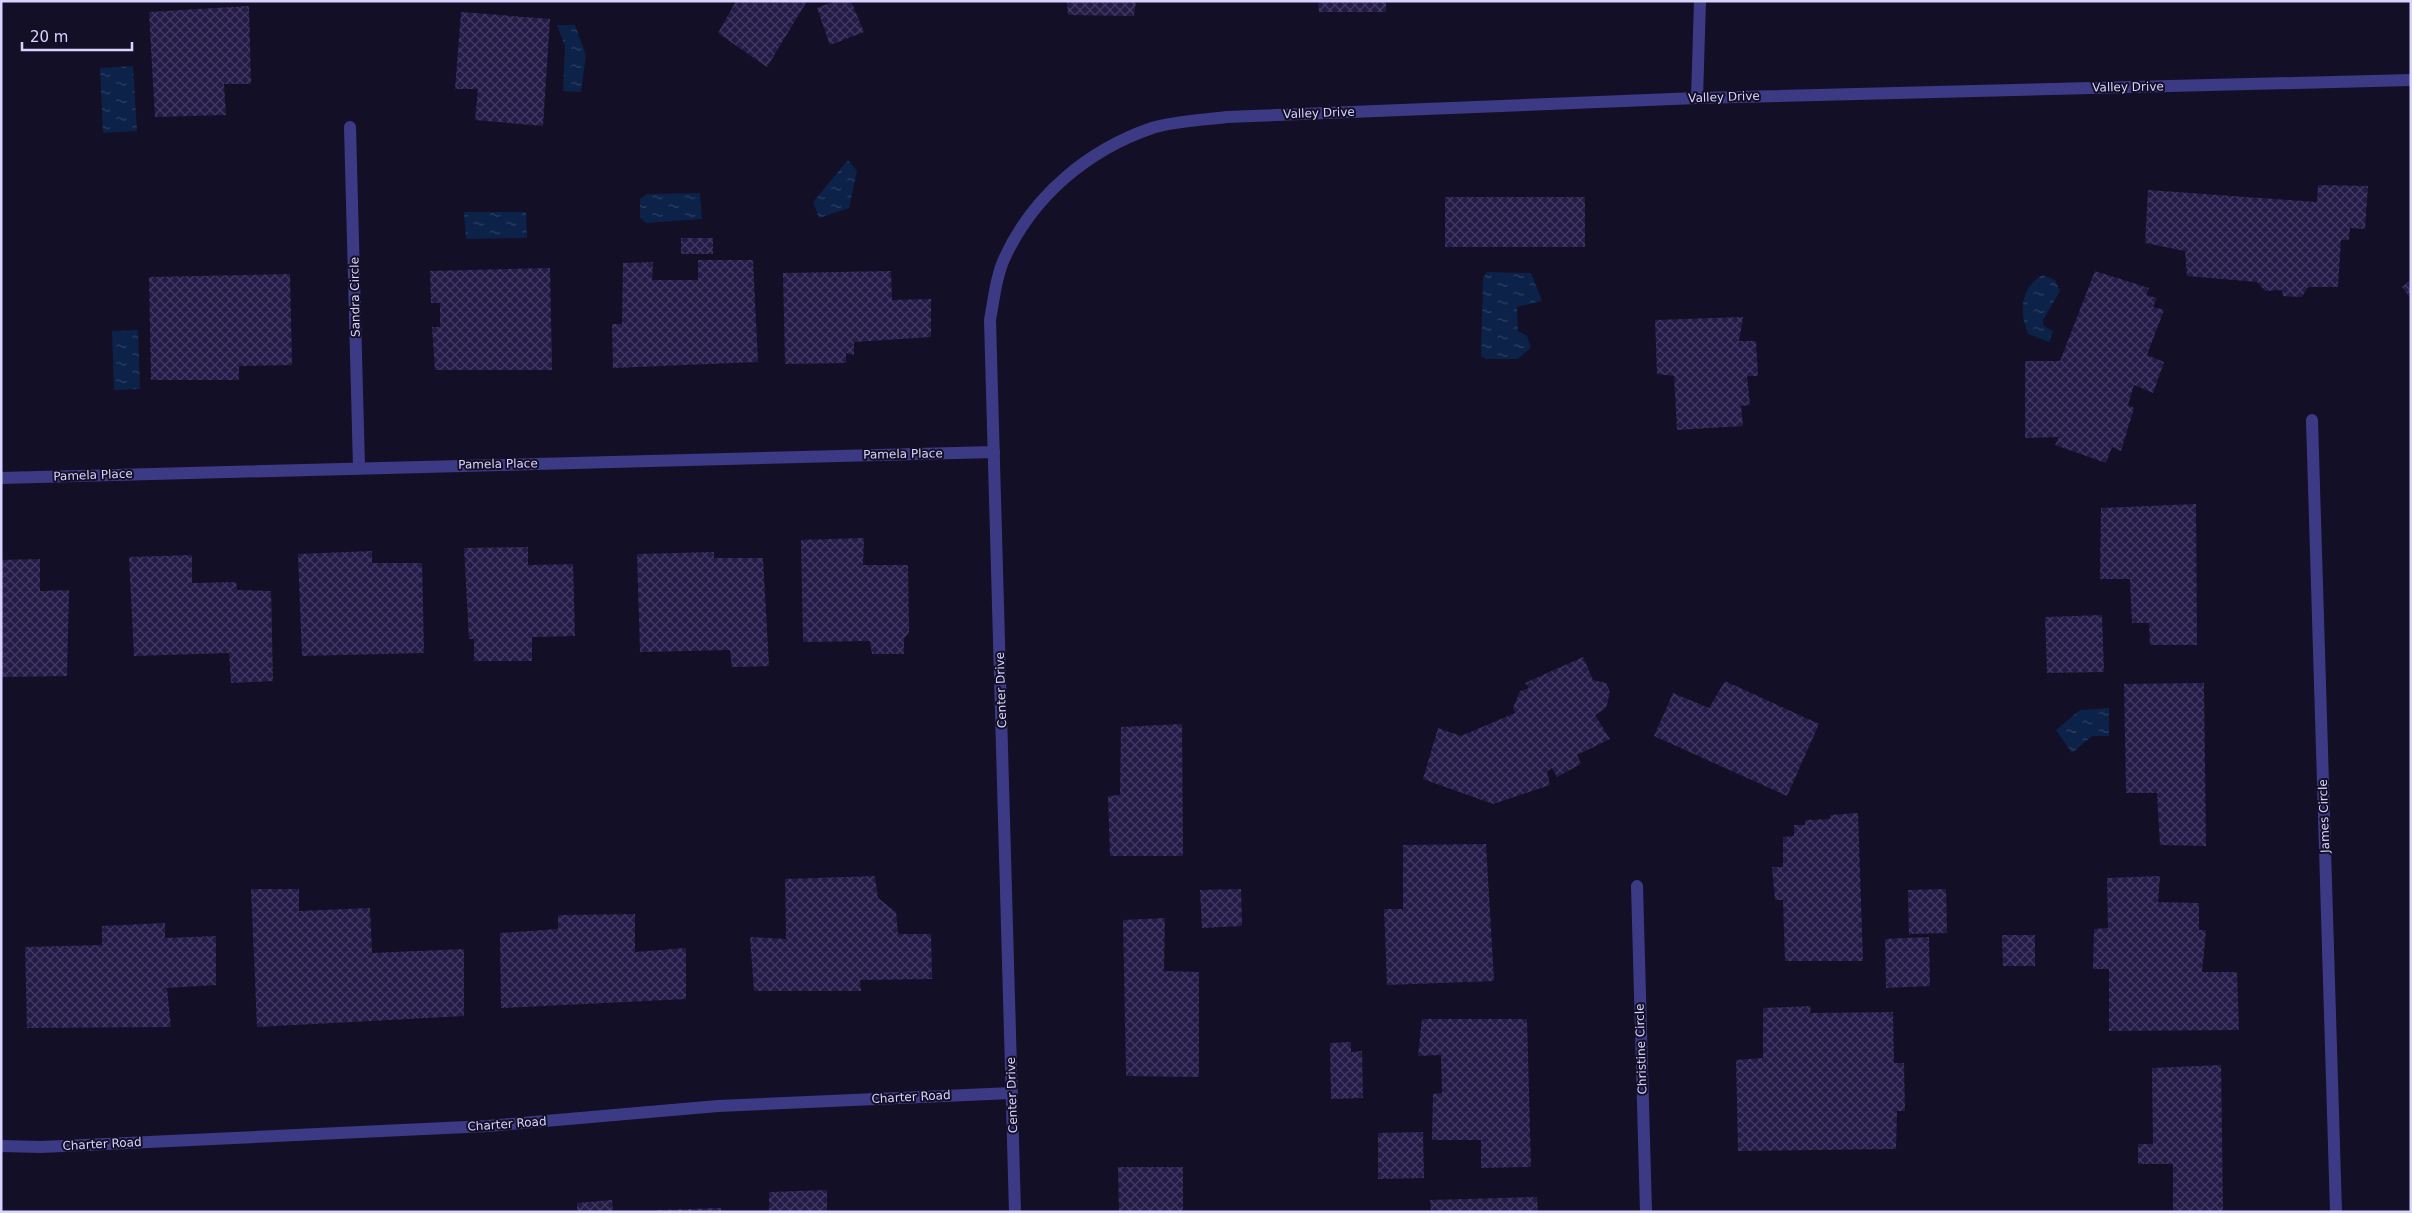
<svg xmlns="http://www.w3.org/2000/svg" width="2412" height="1213" font-family="'DejaVu Sans',sans-serif">
	<style>
		.water { fill: url(#water-ripples) }
		.building { fill: url(#building-cross-hatch) }
		.lines { fill: none; stroke-linecap: round; stroke-linejoin: round }
		.minor { stroke: #3d3a85; stroke-width: 12 }
		.tertiary { stroke: #3d3a85; stroke-width: 12 }
		.labels { text-anchor: middle; dominant-baseline: central; stroke-width: 4; stroke-linejoin: round; paint-order: stroke }
		.street-label { font-size: 12px; fill: #d9d4ff; stroke: #130f26 }
	</style>
	<defs>
		<pattern id="water-ripples" width="26" height="14" patternUnits="userSpaceOnUse" patternTransform="scale(1.25)"><rect width="26" height="14" fill="#0c2248"/><path d="M2 4q2-2 4 0t4 0M15 11q2-2 4 0t4 0" fill="none" stroke="#2f4163"/></pattern>
		<pattern id="building-cross-hatch" width="8" height="8" patternUnits="userSpaceOnUse" patternTransform="scale(1.25)"><rect width="8" height="8" fill="#241b47"/><path d="M0 0l8 8M0 8l8-8" fill="none" stroke="#433b63"/></pattern>
	</defs>
	<rect width="100%" height="100%" fill="#130f26"/>
	<g class="water">
		<polygon points="557,25 575,25 586,55 581,92 563,91 565,46"/>
		<polygon points="133,66 137,131 103,133 100,68"/>
		<polygon points="848,160 857,171 849,208 819,218 813,202"/>
		<polygon points="700,193 702,219 646,223 640,218 640,199 647,194"/>
		<polygon points="464,212 526,212 527,238 466,239"/>
		<polygon points="1487,272 1531,273 1542,301 1517,307 1518,331 1527,336 1531,348 1517,359 1486,359 1481,356 1483,278"/>
		<path d="M2043,275l12,5 5,11 -17,29 1,6 9,5 -4,11 -21,-8c-9,-22 -8,-47 15,-59z"/>
		<polygon points="138,330 140,389 114,390 112,331"/>
		<polygon points="2109,708 2109,736 2092,736 2072,753 2056,730 2080,710"/>
	</g>
	<g class="building">
		<polygon points="736,1 807,1 767,67 718,33"/>
		<polygon points="835,1 851,1 864,32 830,45 817,8"/>
		<polygon points="1067,1 1136,1 1134,16 1068,15"/>
		<polygon points="1318,1 1386,1 1386,12 1319,12"/>
		<polygon points="249,6 251,84 224,84 226,115 155,117 149,12"/>
		<polygon points="461,12 550,19 543,126 475,120 478,89 455,89"/>
		<polygon points="2318,185 2368,186 2365,229 2350,228 2349,240 2341,240 2338,287 2308,287 2302,297 2283,296 2282,290 2265,291 2257,282 2187,276 2185,251 2145,243 2148,190 2317,202"/>
		<rect x="1445" y="197" width="140" height="50"/>
		<rect x="681" y="238" width="32" height="16"/>
		<polygon points="698,260 753,260 758,362 613,368 612,324 622,324 623,263 653,262 652,280 698,280"/>
		<polygon points="550,268 552,370 435,370 432,327 440,327 440,303 431,303 430,271"/>
		<polygon points="891,271 892,300 931,299 931,337 854,342 854,355 846,353 846,363 785,364 783,273"/>
		<polygon points="2095,271 2149,288 2146,295 2157,298 2153,307 2164,310 2147,355 2164,362 2153,393 2134,385 2128,405 2134,408 2121,451 2112,447 2106,463 2055,445 2059,437 2025,438 2025,361 2060,361"/>
		<polygon points="290,274 292,365 239,366 239,380 151,380 149,277"/>
		<polygon points="2411,280 2411,299 2402,287"/>
		<polygon points="1743,317 1739,341 1756,341 1758,376 1747,376 1750,405 1741,406 1743,426 1677,430 1674,376 1657,374 1655,320"/>
		<polygon points="2196,504 2197,645 2150,645 2149,623 2132,623 2130,579 2100,579 2101,508"/>
		<polygon points="864,538 863,565 908,565 909,632 904,639 904,654 872,654 870,641 803,642 801,540"/>
		<polygon points="528,547 528,565 573,564 575,636 532,637 532,661 474,661 474,639 469,639 464,548"/>
		<polygon points="372,551 372,563 422,563 424,653 302,656 298,554"/>
		<polygon points="714,552 714,558 763,558 769,666 732,667 730,650 640,652 637,554"/>
		<polygon points="192,555 192,583 236,582 237,590 271,591 273,681 231,683 229,653 134,656 129,557"/>
		<polygon points="40,559 40,591 69,590 67,676 1,677 1,560"/>
		<polygon points="2102,615 2104,672 2047,673 2045,617"/>
		<polygon points="1583,657 1593,680 1606,683 1610,692 1606,708 1595,715 1610,739 1577,755 1581,764 1557,777 1552,768 1547,772 1550,785 1493,804 1423,779 1438,728 1461,736 1515,713 1513,708 1520,691 1529,688 1525,683"/>
		<polygon points="1725,681 1819,724 1787,796 1654,736 1673,693 1709,708"/>
		<polygon points="2204,683 2206,846 2160,845 2157,793 2126,793 2124,684"/>
		<polygon points="1182,724 1183,856 1110,856 1108,796 1120,795 1121,727"/>
		<polygon points="1858,813 1863,961 1785,961 1783,900 1775,900 1772,867 1783,867 1783,837 1794,836 1794,825 1805,825 1805,820 1830,819 1830,815"/>
		<polygon points="1486,844 1494,981 1387,985 1384,909 1403,909 1403,845"/>
		<polygon points="875,876 878,898 896,912 898,934 931,934 932,979 860,980 861,991 754,991 750,937 786,939 785,879"/>
		<polygon points="2160,876 2158,902 2199,903 2199,930 2206,930 2202,972 2237,972 2239,1030 2109,1031 2109,969 2093,969 2094,929 2108,928 2107,878"/>
		<polygon points="251,889 299,889 299,911 370,908 372,953 464,949 464,1016 257,1027"/>
		<polygon points="1241,889 1242,926 1202,928 1200,890"/>
		<polygon points="1946,889 1947,933 1909,934 1908,890"/>
		<polygon points="635,914 635,952 686,948 686,999 501,1008 500,933 558,929 558,915"/>
		<polygon points="1165,918 1164,971 1199,972 1199,1077 1126,1076 1123,920"/>
		<polygon points="165,923 165,938 216,936 216,985 167,988 171,1027 27,1028 25,947 102,945 102,926"/>
		<polygon points="2002,935 2035,935 2035,966 2003,966"/>
		<polygon points="1929,937 1930,986 1886,988 1885,939"/>
		<polygon points="1811,1006 1810,1013 1893,1012 1894,1063 1904,1063 1905,1111 1897,1111 1896,1149 1738,1151 1736,1060 1763,1058 1763,1008"/>
		<polygon points="1422,1019 1527,1019 1531,1167 1481,1168 1481,1140 1432,1140 1433,1094 1442,1093 1441,1055 1418,1056"/>
		<polygon points="1351,1042 1351,1052 1362,1051 1363,1098 1331,1099 1330,1043"/>
		<polygon points="2221,1065 2223,1212 2173,1212 2173,1164 2138,1164 2138,1144 2153,1144 2152,1068"/>
		<polygon points="1423,1132 1424,1178 1378,1179 1378,1133"/>
		<polygon points="1118,1167 1183,1167 1183,1212 1119,1212"/>
		<polygon points="827,1190 827,1212 769,1212 769,1192"/>
		<polygon points="1537,1197 1538,1212 1431,1212 1430,1200"/>
		<polygon points="612,1200 613,1212 577,1212 577,1203"/>
		<polygon points="721,1208 721,1212 656,1212 656,1210"/>
	</g>
	<g class="lines">
		<g class="minor">
			<polyline points="350,127 359,467"/>
			<polyline points="2312,420 2336,1212"/>
			<polyline points="1,478 994,452"/>
			<polyline points="1637,886 1646,1212"/>
			<polyline points="1,1146 41,1147 488,1126 718,1106 1012,1093"/>
		</g>
		<g class="tertiary">
			<polyline points="1697,98 1700,1"/>
			<path d="M1015,1212l-25,-892c4,-21 6,-44 15,-63 29,-62 83,-107 147,-129 23,-7 51,-8 75,-11l470,-19 714,-18"/>
		</g>
	</g>
	<g class="labels">
		<g class="street-label">
			<text transform="translate(2128 87) rotate(-1)">Valley Drive</text>
			<text transform="translate(1724 97) rotate(-2)">Valley Drive</text>
			<text transform="translate(1319 113) rotate(-2)">Valley Drive</text>
			<text transform="translate(355 297) rotate(-91)">Sandra Circle</text>
			<text transform="translate(903 454) rotate(-1)">Pamela Place</text>
			<text transform="translate(498 464) rotate(-1)">Pamela Place</text>
			<text transform="translate(93 475) rotate(-2)">Pamela Place</text>
			<text transform="translate(1001 690) rotate(-92)">Center Drive</text>
			<text transform="translate(2324 816) rotate(-92)">James Circle</text>
			<text transform="translate(1641 1049) rotate(-92)">Christine Circle</text>
			<text transform="translate(1012 1095) rotate(-92)">Center Drive</text>
			<text transform="translate(911 1097) rotate(-3)">Charter Road</text>
			<text transform="translate(507 1124) rotate(-4)">Charter Road</text>
			<text transform="translate(102 1144) rotate(-3)">Charter Road</text>
		</g>
	</g>
	<rect width="2412" height="1213" fill="none" stroke="#d9d4ff" stroke-width="5"/>
	<path d="M22 42v8h110v-8" fill="none" stroke="#d9d4ff" stroke-width="2.5"/>
	<text x="30" y="42" font-size="15" fill="#d9d4ff" stroke="#130f26" stroke-width="4" paint-order="stroke">20 m</text>
</svg>
